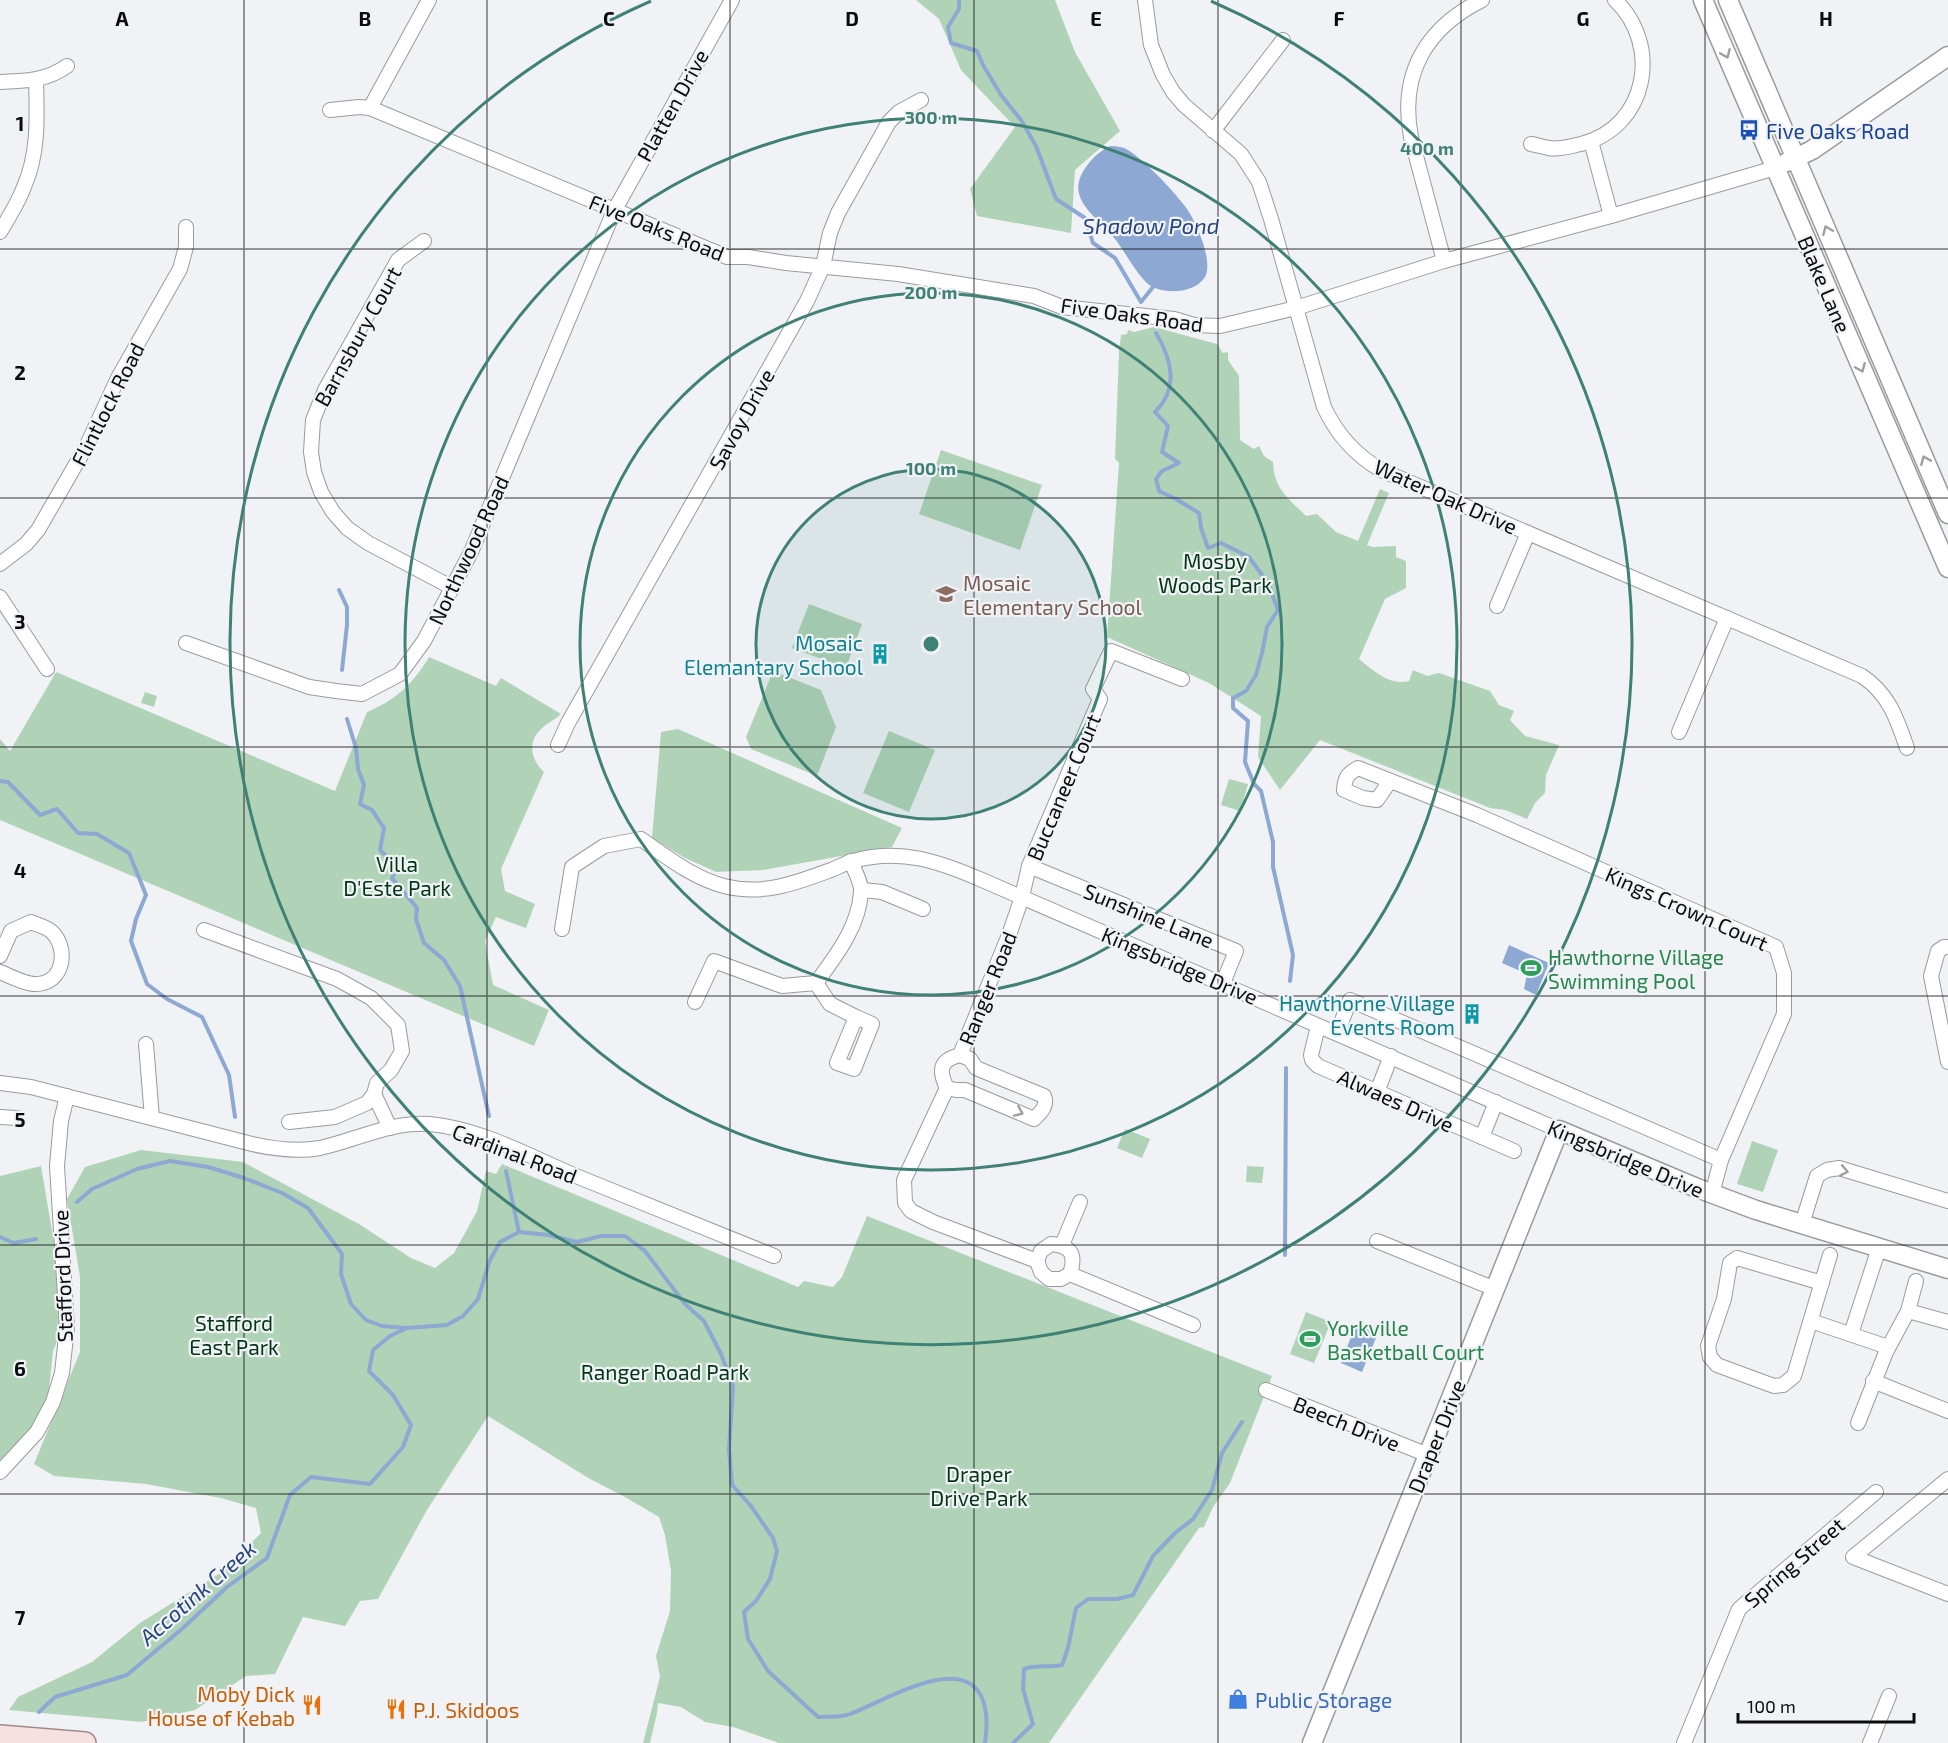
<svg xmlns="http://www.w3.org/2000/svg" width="1948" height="1743" font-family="'Exo 2',sans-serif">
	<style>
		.green { fill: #b0d3b8 }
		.water { fill: #8ca8d3 }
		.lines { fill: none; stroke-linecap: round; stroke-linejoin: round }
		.stream { stroke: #8ca8d3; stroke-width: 4 }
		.street-casing { stroke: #9b9b9f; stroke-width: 16 }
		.secondary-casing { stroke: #9b9b9f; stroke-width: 21 }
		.primary-casing { stroke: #a28889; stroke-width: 24 }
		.street { stroke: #fff; stroke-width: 14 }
		.secondary { stroke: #fff; stroke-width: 18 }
		.primary { stroke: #f7e0e0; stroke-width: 21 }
		.oneway { stroke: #9e9e9f }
		.grid { fill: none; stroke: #0c0c0e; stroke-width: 1.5; stroke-opacity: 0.55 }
		.ring { fill: none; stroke: #3f8275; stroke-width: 3 }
		.labels { text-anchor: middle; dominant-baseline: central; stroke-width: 4.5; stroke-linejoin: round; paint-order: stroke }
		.street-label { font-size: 21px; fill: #0c0c0e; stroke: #f1f2f6 }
		.transit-label { font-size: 21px; fill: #164399; stroke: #f1f2f6; text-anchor: start }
		.park-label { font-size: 21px; fill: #003615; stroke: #f1f2f6 }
		.education-label { font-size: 21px; fill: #785e54; stroke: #f1f2f6; text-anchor: start }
		.culture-label { font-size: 21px; fill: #0d838f; stroke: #f1f2f6; text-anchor: end }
		.leisure-label { font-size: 21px; fill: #27864d; stroke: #f1f2f6; text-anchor: start }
		.food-label { font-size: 21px; fill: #c56008; stroke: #f1f2f6; text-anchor: end }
		.shop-label { font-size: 21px; fill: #366cbe; stroke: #f1f2f6; text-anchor: start }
		.water-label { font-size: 22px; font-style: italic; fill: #24457c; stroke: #f1f2f6 }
		.grid-label { font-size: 20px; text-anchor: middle; font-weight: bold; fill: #0c0c0e; stroke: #f1f2f6; stroke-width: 4.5; stroke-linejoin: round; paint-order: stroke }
		.centre { fill: #3f8275; stroke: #f1f2f6; stroke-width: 3 }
		.ring-label { font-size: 18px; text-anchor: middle; font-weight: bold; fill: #3f8275; stroke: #f1f2f6; stroke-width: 4.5; stroke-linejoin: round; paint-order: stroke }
	</style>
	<rect width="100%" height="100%" fill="#f1f2f6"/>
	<g class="green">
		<polygon points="916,0 1055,0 1075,52 1120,131 1075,170 1071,233 977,216 970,189 1015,127 961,70 939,19"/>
		<path d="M1154,327l63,17 6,9 5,-1v8l11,16 1,64 14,9 5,-3 5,10 9,6c1,27 15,36 33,54l11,-2 19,18 22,9 22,-52 9,4 -22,52 6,2 23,-1v11l10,4v27l-21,11 -26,60c14,11 30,27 50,22l4,-11 14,6 12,-3 51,18 9,14 15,6 -4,9 15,16 34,9 -13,30 -1,18 -10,10 -8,16 -22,-9 -15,-2 -170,-68 -40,50 -22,-33 3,-41 -52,-33 -102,-46 12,-174 -4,-4 4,-107 2,-17 6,-1 1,-4 6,2z"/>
		<polygon points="941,450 1042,485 1020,550 919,514"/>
		<polygon points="809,604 862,624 846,668 792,648"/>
		<path d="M429,657l67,29 5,-8 60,36c-6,6 -14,9 -20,15 -14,13 -10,31 3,43l-43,97 4,22 30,13 -9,24 -30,-11 -11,24 8,44 56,25 -15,36 -534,-226v-81l10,12 46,-79 279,119 32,-79c29,-12 46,-28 62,-55z"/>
		<polygon points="773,671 821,690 836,727 817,776 751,749 746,737"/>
		<polygon points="145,692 157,696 154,707 141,703"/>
		<polygon points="678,729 902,828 892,847 763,870 716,872 685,858 652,838 661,732"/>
		<polygon points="889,731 935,750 909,812 863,793"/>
		<polygon points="1229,779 1248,784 1240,811 1221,805"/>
		<polygon points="1125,1129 1150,1139 1142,1158 1117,1148"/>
		<polygon points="1752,1141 1778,1150 1763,1192 1737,1184"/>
		<polygon points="141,1150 243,1162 359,1224 411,1258 435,1268 454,1253 477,1211 486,1171 496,1174 502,1164 798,1287 804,1281 833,1287 842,1277 867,1216 1272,1376 1230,1483 1213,1507 1204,1527 1199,1528 1049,1743 779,1743 733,1727 705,1722 681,1707 658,1703 657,1713 650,1743 643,1743 660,1677 656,1656 670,1611 671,1571 665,1535 659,1517 625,1497 590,1479 488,1416 427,1510 378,1599 360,1601 345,1626 303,1617 275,1674 246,1676 195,1710 142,1722 9,1710 18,1697 92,1662 140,1623 222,1572 261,1533 256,1508 221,1498 146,1484 54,1476 34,1464 80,1352 80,1277 67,1199 85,1167"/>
		<polygon points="41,1166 57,1260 62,1330 53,1351 46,1418 0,1472 0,1176"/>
		<polygon points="1247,1166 1264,1167 1262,1183 1246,1182"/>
		<polygon points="1306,1312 1331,1322 1314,1363 1290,1354"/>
	</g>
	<g class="water">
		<path d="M1110,146c7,0 13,1 18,4 17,11 43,38 56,55 11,13 30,56 21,72 -11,18 -48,19 -61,3 -11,-12 -19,-28 -29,-41 -18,-23 -52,-40 -29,-72 6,-9 14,-16 24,-21z"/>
		<polygon points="1509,945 1549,963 1536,995 1524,989 1527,974 1502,963"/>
		<polygon points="1356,1324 1378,1333 1362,1372 1341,1363"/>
	</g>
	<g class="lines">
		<g class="stream">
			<polyline points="959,0 959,9 948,27 951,43 977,51 983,65 1001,95 1021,120 1036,146 1056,199 1085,218 1093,243 1115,258 1141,302 1153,287"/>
			<path d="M1156,333c16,27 23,55 -1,79l13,14 -6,26 17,11 -17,8 -6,8 3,12 17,8 23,14 2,15 7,20 13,-5 28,14 19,26 10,27 -11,17 -5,26 -6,22 -10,16 -13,7v10l15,13 -3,41 9,22 7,7 12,51v25l20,88 -3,26"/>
			<polyline points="339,590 347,607 347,625 342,670"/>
			<polyline points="347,719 356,748 358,769 364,785 360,804 372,810 384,828 380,850 397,867 392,878 417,908 416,919 424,943 444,960 460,986 489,1116"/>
			<polyline points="0,781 8,782 40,815 57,809 78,833 97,834 129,853 146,895 136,919 131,941 147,984 167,999 202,1017 229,1075 235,1117"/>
			<polyline points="506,1171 519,1232"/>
			<polyline points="77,1202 92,1189 137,1169 170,1161 208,1167 244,1178 282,1193 308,1208 342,1254 341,1274 351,1304 366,1320 382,1326 406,1328"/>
			<polyline points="0,1237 14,1243 36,1239"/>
			<polyline points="1285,1255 1286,1068"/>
			<path d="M39,1712l16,-15 72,-22 56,-47 44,-41 40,-29 23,-63 21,-18 59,7 33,-37 8,-22 -18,-30 -24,-24 4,-21 17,-14 17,-8 40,-3 16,-9 15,-17 12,-39 10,-18 19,-10 29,3 29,7 24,-6h24l20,15 40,53 19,17 17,33 12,32 -4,63 3,36 19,21 22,32 4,13 -7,28 -14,22 -12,11 4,27 20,32 50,46c10,-1 23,1 32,-3 31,-11 112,-63 132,-16 6,15 5,29 3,45"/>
			<path d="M1013,1743l20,-19 -10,-35 1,-20c13,-5 24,-1 38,-4l6,-17 8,-40 12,-9h29l16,-4 20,-39 22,-23 18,-14 19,-29 10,-37 20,-31"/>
		</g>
		<g class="street-casing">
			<g id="street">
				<path d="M1145,0l6,45 12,30 10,17 11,13 57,49 18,28 12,37 53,188c13,28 31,48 57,63l481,206c27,18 35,43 45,72"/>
				<path d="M0,82c25,-1 46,-1 67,-16"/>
				<polyline points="370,108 429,0"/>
				<polyline points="330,110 359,107 370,108 727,257 748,257 786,263 898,274 1034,296 1062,307 1174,319 1194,325 1220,326 1296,308 1444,261 1611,216 1775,168"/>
				<polyline points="1213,131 1283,40"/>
				<polyline points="1591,141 1611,216"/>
				<path d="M1531,144c6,1 12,3 18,4 11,2 22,-2 32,-4 67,-17 81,-99 34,-144"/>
				<path d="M0,232c9,-15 18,-29 24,-45 15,-34 13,-71 12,-107"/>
				<polyline points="424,241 398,260 325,390 313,420 311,452 314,472 321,492 333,512 347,528 368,543 453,588"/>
				<path d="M1444,261l-33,-124c-12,-63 15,-109 71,-137"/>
				<polyline points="0,564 26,544 38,530 87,445 118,378 180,269 186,247 186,227"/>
				<polyline points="0,597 47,669"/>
				<polyline points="1497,606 1528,533"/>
				<polyline points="186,643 309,687 336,691 362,694 400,674 424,641 471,552 614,211 732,0"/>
				<polyline points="1679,732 1727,618"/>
				<polyline points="558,745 568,723 807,301 823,266 830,233 838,213 889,122 899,112 921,100"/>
				<path d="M1390,781l-13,19 -14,-2 -19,-8c1,-12 3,-16 14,-22l119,47 299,132 8,26v41l-63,146 -9,34"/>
				<polyline points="1029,866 1236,951 1223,983"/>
				<polyline points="862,890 882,892 923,909"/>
				<path d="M562,929l10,-62 32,-21 37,-7c26,18 52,39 83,47 39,10 72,-3 107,-16 8,-3 14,-7 22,-9 48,-13 85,0 129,19l577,250"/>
				<polyline points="204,930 337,979 371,998 398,1025 402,1051 391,1070 377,1083 374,1094 367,1103 335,1117 289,1122"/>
				<polyline points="1948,947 1944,947 1938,951 1931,976 1948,1062"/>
				<path d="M0,956l11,-25 20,-9c6,3 16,5 21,10 17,17 12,52 -17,52 -10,0 -25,-8 -35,-12"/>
				<polyline points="816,983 830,1004 856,1017 837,1063 854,1069 872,1024 856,1017"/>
				<path d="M695,1002l19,-41 68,25 34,-3c19,-26 43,-56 45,-91 1,-9 -7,-22 -10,-31"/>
				<polyline points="1318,1026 1311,1055 1312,1060 1318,1066 1514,1151"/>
				<polyline points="1337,1033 1350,1000 1721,1160"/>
				<polyline points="146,1044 152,1118"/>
				<path d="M0,1083l31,4 221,57c22,5 45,8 68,4 37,-8 71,-27 110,-24 51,5 99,32 146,52 66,27 132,54 198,80"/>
				<path d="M947,1088c-9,-18 -7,-28 13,-33l49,-120 13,-38 7,-31 71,-167 -7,-10 18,-38 71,28"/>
				<polyline points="947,1088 904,1180 905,1203 911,1211 933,1222 1037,1261 1041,1272 1049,1279 1061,1279 1070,1274 1193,1325"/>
				<path d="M947,1088l9,2h9l69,29c7,-7 14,-13 10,-23l-68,-28 -6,-9 -10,-4"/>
				<polyline points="1377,1092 1391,1056"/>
				<polyline points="374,1094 390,1128"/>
				<polyline points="0,1117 17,1118"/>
				<polyline points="1482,1137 1496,1102"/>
				<polyline points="1802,1224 1817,1176 1827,1170 1839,1168 1948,1201"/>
				<polyline points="1377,1241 1495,1289"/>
				<polyline points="1062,1245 1080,1202"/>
				<path d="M1037,1261l4,-10 10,-7c21,2 25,11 19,30"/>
				<polyline points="1822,1283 1737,1258 1730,1263 1724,1299 1708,1346 1710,1357 1717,1365 1774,1386 1783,1385 1794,1376 1830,1255"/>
				<polyline points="1908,1311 1948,1322"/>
				<polyline points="1811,1321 1888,1347"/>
				<polyline points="1851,1334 1879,1248"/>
				<polyline points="1873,1381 1948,1411"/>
				<polyline points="1266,1390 1428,1455"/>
				<polyline points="1858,1423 1886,1352 1908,1311 1916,1281"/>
				<polyline points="0,1472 37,1432 53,1402 62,1373 67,1328 57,1166 61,1121 67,1096"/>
				<polyline points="1948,1479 1853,1557 1948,1594"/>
				<polyline points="1684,1743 1739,1609 1876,1492"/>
				<polyline points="1870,1743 1889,1696"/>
			</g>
		</g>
		<g class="secondary-casing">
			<g id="secondary">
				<polyline points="1703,0 1948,568"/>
				<polyline points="1728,0 1948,514"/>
				<polyline points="1787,162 1812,150 1948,56"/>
				<polyline points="1312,1743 1559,1130 1697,1188 1756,1210 1948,1269"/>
			</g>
		</g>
		<g class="primary-casing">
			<polyline id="primary" points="0,1736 85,1743"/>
		</g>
		<use href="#street" class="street"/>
		<use href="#secondary" class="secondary"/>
		<use href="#primary" class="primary"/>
	</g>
	<defs><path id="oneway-chevron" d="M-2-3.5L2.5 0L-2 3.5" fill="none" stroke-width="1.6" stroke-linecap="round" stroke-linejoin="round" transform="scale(1.5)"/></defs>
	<g class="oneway">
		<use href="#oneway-chevron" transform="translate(1726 54) rotate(67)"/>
		<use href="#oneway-chevron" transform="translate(1827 230) rotate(-113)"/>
		<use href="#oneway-chevron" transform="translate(1861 368) rotate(67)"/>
		<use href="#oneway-chevron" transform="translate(1925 460) rotate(-113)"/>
		<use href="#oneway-chevron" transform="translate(1019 1112) rotate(23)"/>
		<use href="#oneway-chevron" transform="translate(1844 1171) rotate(11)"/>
	</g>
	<path class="grid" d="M244,0v1743M487,0v1743M730,0v1743M974,0v1743M1218,0v1743M1461,0v1743M1705,0v1743M0,249h1948M0,498h1948M0,747h1948M0,996h1948M0,1245h1948M0,1494h1948"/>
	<circle cx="931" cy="644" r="175" fill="#3f8275" fill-opacity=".12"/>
	<g class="ring">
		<circle cx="931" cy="644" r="175"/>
		<circle cx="931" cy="644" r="351"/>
		<circle cx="931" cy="644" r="526"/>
		<path d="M1211 1A701 701 0 1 1 651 1"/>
	</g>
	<defs>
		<g id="bus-bare" transform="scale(1.62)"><path d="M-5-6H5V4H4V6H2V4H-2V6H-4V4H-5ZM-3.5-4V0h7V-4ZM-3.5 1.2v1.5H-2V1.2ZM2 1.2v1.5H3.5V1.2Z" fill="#1a4fb4" stroke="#f1f2f6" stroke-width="2.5" paint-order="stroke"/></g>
		<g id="school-bare" transform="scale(1.62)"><path d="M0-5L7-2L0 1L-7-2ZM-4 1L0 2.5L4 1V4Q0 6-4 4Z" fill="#8d6e63" stroke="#f1f2f6" stroke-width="2.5" paint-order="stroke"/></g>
		<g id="building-bare" transform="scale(1.62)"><path d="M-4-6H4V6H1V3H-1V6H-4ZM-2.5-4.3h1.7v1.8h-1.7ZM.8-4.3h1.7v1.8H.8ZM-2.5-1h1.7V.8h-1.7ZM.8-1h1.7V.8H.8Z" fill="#0f9aa8" stroke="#f1f2f6" stroke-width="2.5" paint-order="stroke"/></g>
		<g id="stadium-bare" transform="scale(1.62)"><path d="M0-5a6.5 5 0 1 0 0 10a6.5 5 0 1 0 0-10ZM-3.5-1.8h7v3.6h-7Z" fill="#2e9e5b" stroke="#f1f2f6" stroke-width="2.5" paint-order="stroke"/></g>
		<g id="shop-bare" transform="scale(1.62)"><path d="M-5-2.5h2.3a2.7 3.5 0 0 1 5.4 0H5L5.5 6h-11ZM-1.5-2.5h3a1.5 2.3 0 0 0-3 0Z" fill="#3f7fe0" stroke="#f1f2f6" stroke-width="2.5" paint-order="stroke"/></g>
		<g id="restaurant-bare" transform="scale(1.62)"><path d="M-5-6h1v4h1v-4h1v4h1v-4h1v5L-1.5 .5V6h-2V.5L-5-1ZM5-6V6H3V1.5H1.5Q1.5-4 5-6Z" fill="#e8710a" stroke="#f1f2f6" stroke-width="2.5" paint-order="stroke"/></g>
	</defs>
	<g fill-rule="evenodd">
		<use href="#bus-bare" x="1749" y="130"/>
		<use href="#school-bare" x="946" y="594"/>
		<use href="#building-bare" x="880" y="654"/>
		<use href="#stadium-bare" x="1531" y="968"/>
		<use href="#building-bare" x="1472" y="1014"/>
		<use href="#stadium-bare" x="1310" y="1339"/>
		<use href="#shop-bare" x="1238" y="1699"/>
		<use href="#restaurant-bare" x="312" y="1705"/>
		<use href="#restaurant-bare" x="396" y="1709"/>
	</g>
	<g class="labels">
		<g class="street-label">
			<text transform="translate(672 105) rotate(-61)">Platten Drive</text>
			<text transform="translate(657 227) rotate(22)">Five Oaks Road</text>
			<text transform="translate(1825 284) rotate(67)">Blake Lane</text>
			<text transform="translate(1132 314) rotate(8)">Five Oaks Road</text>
			<text transform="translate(357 336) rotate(-61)">Barnsbury Court</text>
			<text transform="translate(107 404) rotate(-63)">Flintlock Road</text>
			<text transform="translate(741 419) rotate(-61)">Savoy Drive</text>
			<text transform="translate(1446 496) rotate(24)">Water Oak Drive</text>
			<text transform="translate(468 550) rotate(-65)">Northwood Road</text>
			<text transform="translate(1063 787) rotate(-67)">Buccaneer Court</text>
			<text transform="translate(1687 908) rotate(24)">Kings Crown Court</text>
			<text transform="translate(1149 915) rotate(22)">Sunshine Lane</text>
			<text transform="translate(1180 965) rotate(23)">Kingsbridge Drive</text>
			<text transform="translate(987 988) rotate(-68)">Ranger Road</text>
			<text transform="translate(1396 1100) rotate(24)">Alwaes Drive</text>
			<text transform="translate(515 1153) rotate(21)">Cardinal Road</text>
			<text transform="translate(1626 1158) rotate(23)">Kingsbridge Drive</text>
			<text transform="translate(62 1276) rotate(-92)">Stafford Drive</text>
			<text transform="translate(1347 1423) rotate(22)">Beech Drive</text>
			<text transform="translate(1436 1436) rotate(-68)">Draper Drive</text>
			<text transform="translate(1794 1562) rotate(-41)">Spring Street</text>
		</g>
		<g class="transit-label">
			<text x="1766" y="130">Five Oaks Road</text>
		</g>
		<g class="park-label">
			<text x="1215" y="560">Mosby<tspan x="1215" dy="24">Woods Park</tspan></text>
			<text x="397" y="863">Villa<tspan x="397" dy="24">D'Este Park</tspan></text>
			<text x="234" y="1322">Stafford<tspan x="234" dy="24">East Park</tspan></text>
			<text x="665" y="1371">Ranger Road Park</text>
			<text x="979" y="1473">Draper<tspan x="979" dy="24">Drive Park</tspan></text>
		</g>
		<g class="education-label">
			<text x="963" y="582">Mosaic<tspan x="963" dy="24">Elementary School</tspan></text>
		</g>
		<g class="culture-label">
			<text x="863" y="642">Mosaic<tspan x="863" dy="24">Elemantary School</tspan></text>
			<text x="1455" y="1002">Hawthorne Village<tspan x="1455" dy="24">Events Room</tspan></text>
		</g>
		<g class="leisure-label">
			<text x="1548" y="956">Hawthorne Village<tspan x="1548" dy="24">Swimming Pool</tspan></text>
			<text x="1327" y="1327">Yorkville<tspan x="1327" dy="24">Basketball Court</tspan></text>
		</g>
		<g class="food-label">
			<text x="295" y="1693">Moby Dick<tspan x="295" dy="24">House of Kebab</tspan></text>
			<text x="413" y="1709" text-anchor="start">P.J. Skidoos</text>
		</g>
		<g class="shop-label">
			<text x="1255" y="1699">Public Storage</text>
		</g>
		<g class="water-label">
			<text x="1151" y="225">Shadow Pond</text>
			<text transform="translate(197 1592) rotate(-41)">Accotink Creek</text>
		</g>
	</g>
	<g class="grid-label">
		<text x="122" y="26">A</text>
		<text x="365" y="26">B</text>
		<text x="609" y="26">C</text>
		<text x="852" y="26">D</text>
		<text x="1096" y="26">E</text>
		<text x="1339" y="26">F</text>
		<text x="1583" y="26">G</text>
		<text x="1826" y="26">H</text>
		<text x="20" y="131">1</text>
		<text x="20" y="380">2</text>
		<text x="20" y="629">3</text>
		<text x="20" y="878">4</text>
		<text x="20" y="1127">5</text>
		<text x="20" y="1376">6</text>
		<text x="20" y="1625">7</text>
	</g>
	<circle cx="931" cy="644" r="9" class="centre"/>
	<g class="ring-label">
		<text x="931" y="124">300 m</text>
		<text x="1427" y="155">400 m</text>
		<text x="931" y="299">200 m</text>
		<text x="931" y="475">100 m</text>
	</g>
	<path d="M1738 1713v9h176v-9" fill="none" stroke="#0c0c0e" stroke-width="3"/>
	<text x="1747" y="1713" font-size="18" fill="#0c0c0e" stroke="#f1f2f6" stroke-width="4.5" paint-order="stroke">100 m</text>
</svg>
